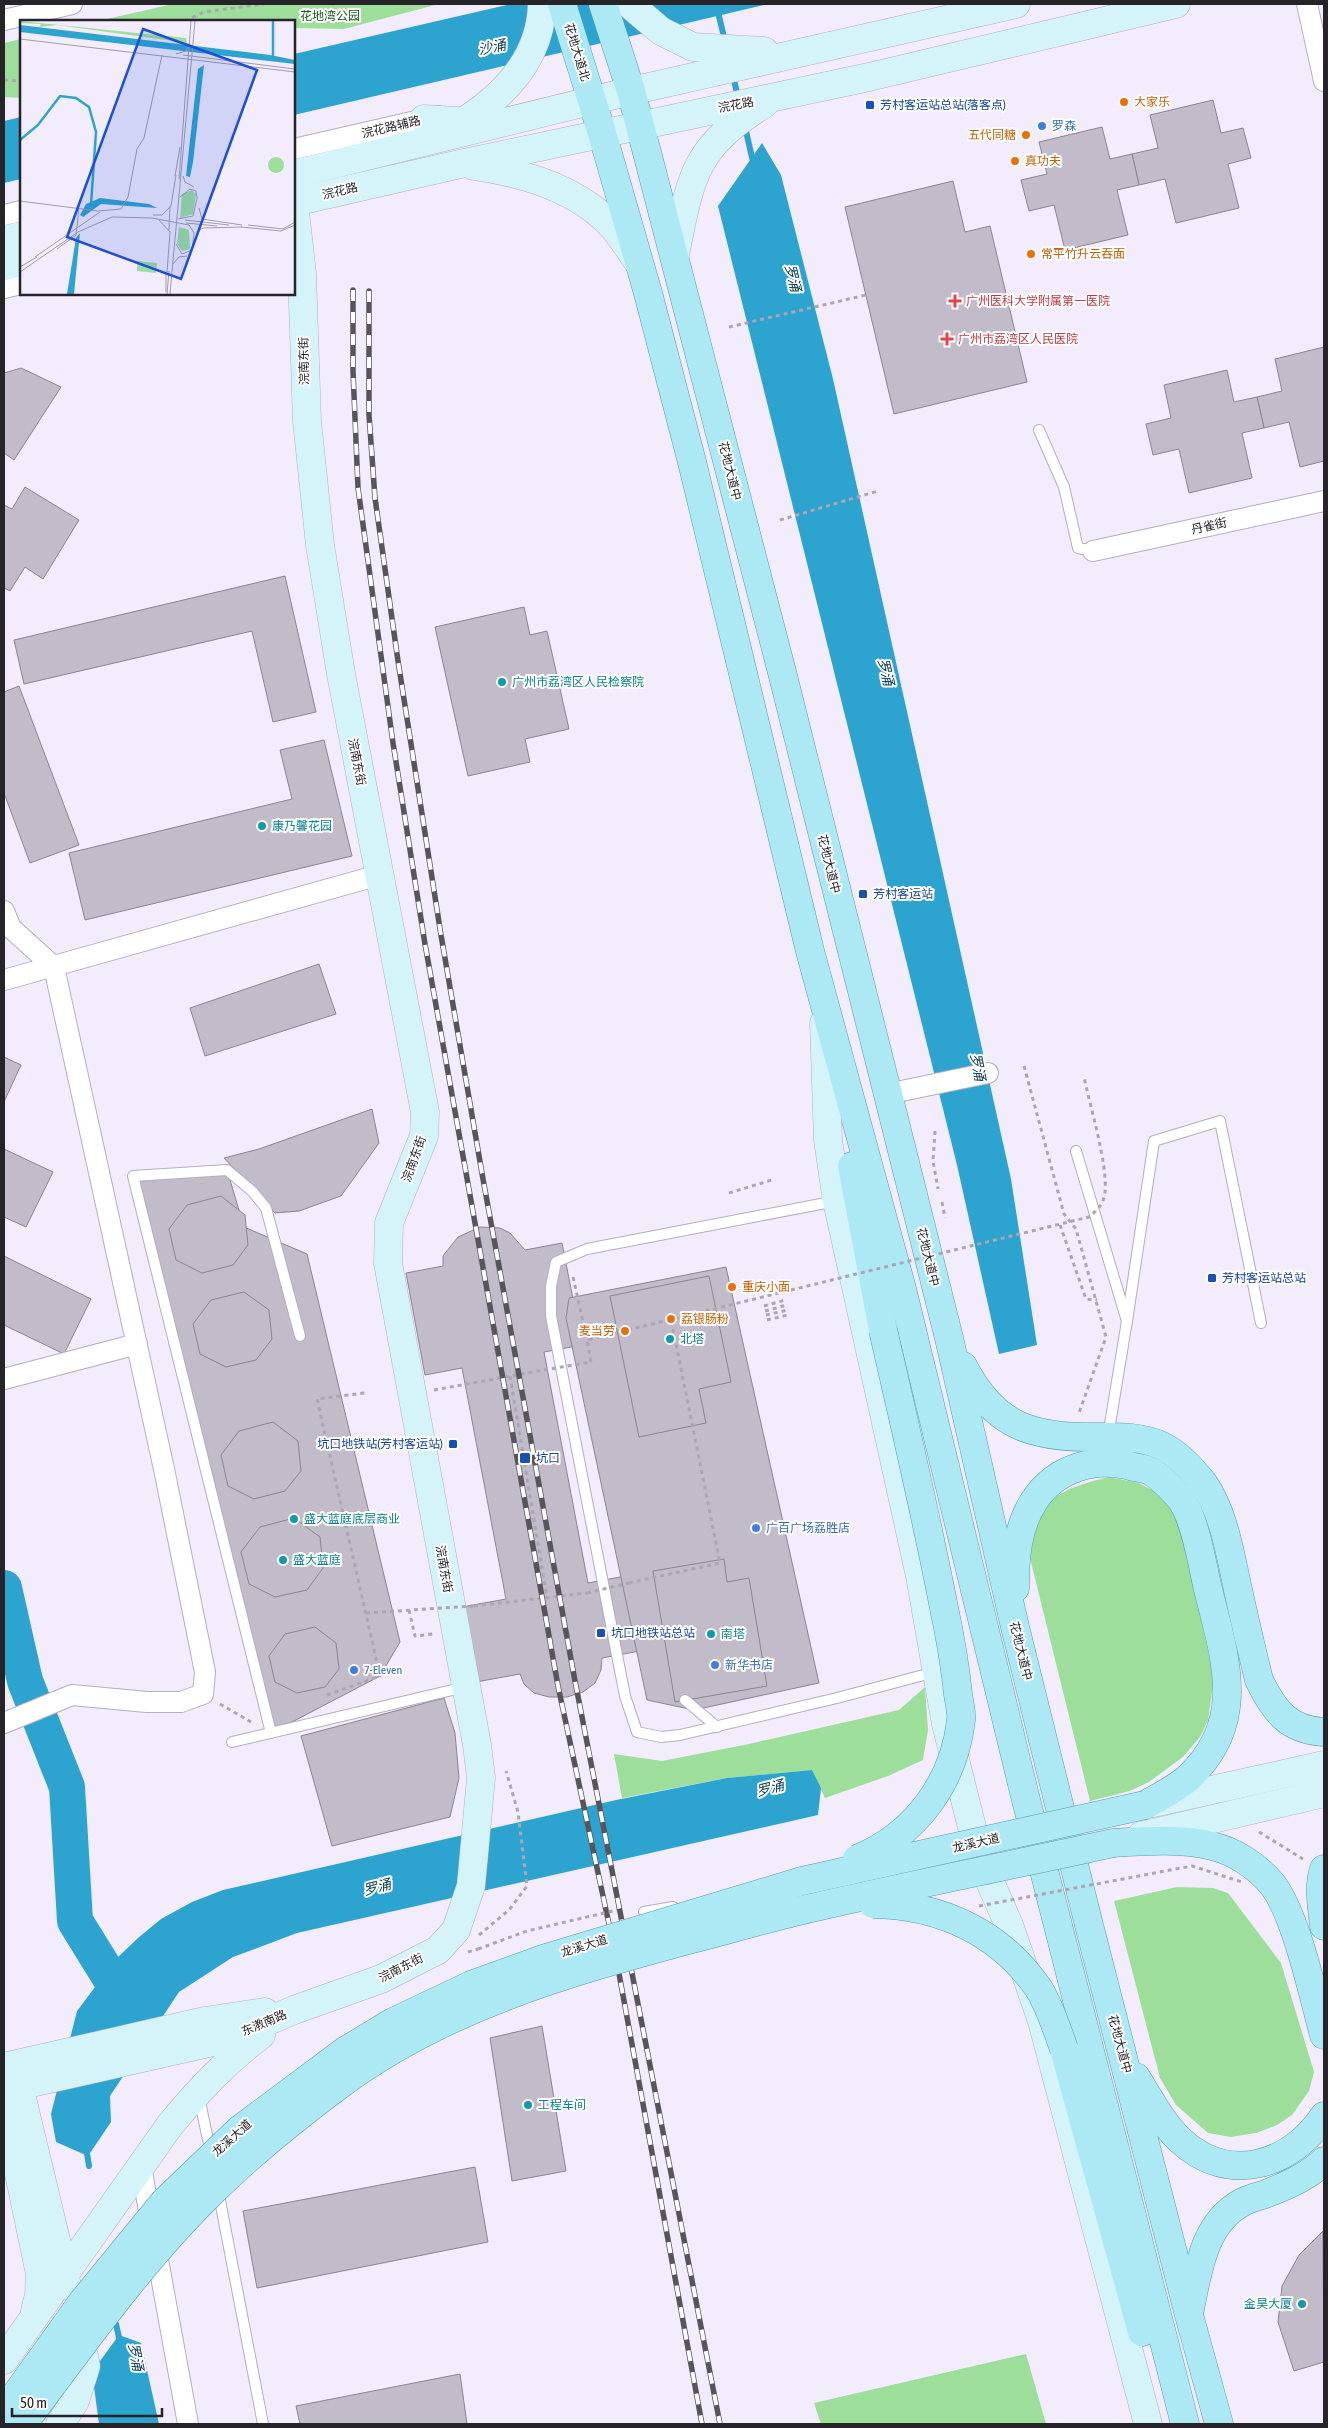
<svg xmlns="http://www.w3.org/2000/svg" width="1328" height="2428" font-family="'Asap Condensed','Noto Sans SC',sans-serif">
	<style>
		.green { fill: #9ddf9a }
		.water { fill: #2da3d0 }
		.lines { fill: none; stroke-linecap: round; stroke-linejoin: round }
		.stream { stroke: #2da3d0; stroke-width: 6 }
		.river { stroke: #2da3d0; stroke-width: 36 }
		.building { fill: #c1bbca; stroke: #8a8493 }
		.lane-casing { stroke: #b4aebd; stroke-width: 12 }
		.street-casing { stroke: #b4aebd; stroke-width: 22 }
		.secondary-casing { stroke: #b4aebd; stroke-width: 29 }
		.primary-casing { stroke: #599aa8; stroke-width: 29 }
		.path { stroke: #aca6b3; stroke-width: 3; stroke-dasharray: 4 4; stroke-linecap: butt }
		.lane { stroke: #fff; stroke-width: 10 }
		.street { stroke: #fff; stroke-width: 20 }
		.secondary { stroke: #d5f4fa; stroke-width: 28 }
		.primary { stroke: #ace9f4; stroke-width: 28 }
		.rail-casing { stroke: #58545d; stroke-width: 5.5 }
		.rail { stroke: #fdfdfd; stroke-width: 4; stroke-dasharray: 11; stroke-linecap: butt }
		.primary-bridge-casing { stroke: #599aa8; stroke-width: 29; stroke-linecap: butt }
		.path-bridge { stroke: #aca6b3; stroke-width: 3; stroke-dasharray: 4 4; stroke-linecap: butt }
		.primary-bridge { stroke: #ace9f4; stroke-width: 28 }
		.food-dot { fill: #e8710a; stroke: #fdfdfd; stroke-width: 2 }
		.transit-dot { fill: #1a4fb4; stroke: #fdfdfd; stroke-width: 2 }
		.shop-dot { fill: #3f7fe0; stroke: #fdfdfd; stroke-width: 2 }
		.health-dot { fill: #e0444e; stroke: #fdfdfd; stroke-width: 2 }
		.culture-dot { fill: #0f9aa8; stroke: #fdfdfd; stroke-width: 2 }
		.labels { text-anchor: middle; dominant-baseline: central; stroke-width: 4; stroke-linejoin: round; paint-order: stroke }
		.park-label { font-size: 12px; fill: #165a18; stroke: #fdfdfd }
		.street-label { font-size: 12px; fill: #262329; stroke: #fdfdfd }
		.food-label { font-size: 12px; fill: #c56008; stroke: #fdfdfd; text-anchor: start }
		.transit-label { font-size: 12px; fill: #164399; stroke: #fdfdfd; text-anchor: start }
		.shop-label { font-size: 12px; fill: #366cbe; stroke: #fdfdfd; text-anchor: start }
		.health-label { font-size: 12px; fill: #be3a42; stroke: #fdfdfd; text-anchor: start }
		.culture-label { font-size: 12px; fill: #0d838f; stroke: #fdfdfd; text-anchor: start }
		.water-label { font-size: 14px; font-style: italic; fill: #093b4e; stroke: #fdfdfd }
		.inset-river { fill: none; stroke: #2da3d0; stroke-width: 2.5 }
		.inset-road { fill: none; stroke: #a19ca8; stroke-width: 1 }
		.view { fill: #1d4ed8; fill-opacity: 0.15; stroke: #1d4ed8; stroke-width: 2.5 }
		.inset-edge { fill: none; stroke: #262329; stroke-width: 2.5 }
	</style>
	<rect width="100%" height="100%" fill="#f3ecfd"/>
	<g class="green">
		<polygon points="173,4 439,4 344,29 294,28 294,21 98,21"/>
		<polygon points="21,39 21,98 4,97 4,43"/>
		<path d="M1109,1477l30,6 24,13 16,24 35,158 -6,42 -8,17 -17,20 -34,25 -19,9 -40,10 -61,-247c10,-56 27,-64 80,-77z"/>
		<polygon points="925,1687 928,1730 923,1760 888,1776 825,1798 812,1770 727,1778 622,1798 614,1754 662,1761 749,1744 899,1710"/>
		<polygon points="1177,1887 1213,1888 1228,1893 1281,1963 1314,2072 1309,2091 1292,2115 1277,2125 1256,2133 1231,2137 1208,2133 1176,2105 1160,2078 1114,1901"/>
		<polygon points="1026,2354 1046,2424 821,2424 814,2403"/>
	</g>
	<g class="water">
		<polygon points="511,4 768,4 294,115 294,54"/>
		<polygon points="21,117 21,179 4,183 4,121"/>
		<polygon points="762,143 781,175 833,379 1011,1179 1037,1345 999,1354 957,1165 718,206"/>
		<polygon points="812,1770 821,1788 818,1815 297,1933 233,1957 179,1992 110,2096 111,2122 88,2156 56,2142 51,2114 77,2011 117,1958 138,1938 161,1919 192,1902 223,1890 616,1800 727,1778"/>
		<polygon points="119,2335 141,2343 159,2424 99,2424 92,2372"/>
	</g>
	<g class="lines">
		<g class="stream">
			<polyline points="716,4 725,41"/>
			<polyline points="733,76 738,97"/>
			<polyline points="745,127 754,166"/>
			<polyline points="86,2147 89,2166"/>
			<polyline points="116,2324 120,2342"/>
		</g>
		<polyline class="river" points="4,1588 25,1681 67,1787 75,1921 125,2002"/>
	</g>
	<g class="building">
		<polygon points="1213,100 1221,133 1243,128 1251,158 1228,164 1239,208 1176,223 1165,179 1139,185 1132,154 1158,148 1150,115"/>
		<polygon points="1102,127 1110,159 1132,154 1139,185 1117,190 1128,235 1065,250 1054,205 1029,211 1021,180 1047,174 1039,142"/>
		<polygon points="953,181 965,232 990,226 1027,382 894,414 845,207"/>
		<polygon points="1324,347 1324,461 1300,467 1289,422 1264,428 1257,397 1282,391 1275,359"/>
		<polygon points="21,368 61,387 14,460 4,453 4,373"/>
		<polygon points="1227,370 1234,402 1257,397 1264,428 1242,433 1252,478 1189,493 1179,449 1153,455 1146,424 1171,418 1164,385"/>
		<polygon points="25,487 79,520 43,579 25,567 10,591 4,588 4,505 12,509"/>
		<polygon points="285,576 316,712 273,722 252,631 24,684 14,640"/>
		<polygon points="524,607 530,635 547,631 569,729 525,739 530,762 468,776 435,627"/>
		<polygon points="19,686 79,845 30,863 4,793 4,692"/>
		<polygon points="324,740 352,856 85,920 69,853 292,799 280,750"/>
		<polygon points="319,964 336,1014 205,1056 190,1008"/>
		<polygon points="4,1057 21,1065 4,1102"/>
		<polygon points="372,1109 379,1143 341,1196 299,1211 275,1213 224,1158 259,1149"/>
		<polygon points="4,1149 53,1172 26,1227 4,1217"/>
		<polygon points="227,1170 244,1227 307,1254 400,1642 380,1676 271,1733 133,1176"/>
		<polygon points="221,1196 245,1215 248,1245 233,1265 202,1273 176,1260 169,1229 187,1205"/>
		<polygon points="480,1227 500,1228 510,1233 525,1250 562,1243 582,1345 544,1352 588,1583 631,1575 645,1650 602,1658 601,1670 595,1683 583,1692 567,1697 549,1697 534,1693 524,1684 520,1674 476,1682 462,1607 506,1599 462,1368 425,1375 406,1273 443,1266 443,1256 458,1237"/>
		<polygon points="4,1256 91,1299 64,1354 4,1325"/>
		<polygon points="726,1267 819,1683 694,1710 647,1700 566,1318 569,1298"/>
		<polygon points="709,1276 731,1382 699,1389 706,1423 639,1437 610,1296"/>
		<polygon points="244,1292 269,1310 272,1339 256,1360 226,1367 200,1354 193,1324 211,1300"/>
		<polygon points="273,1422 298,1441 301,1471 285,1491 254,1499 228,1486 221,1455 239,1431"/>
		<polygon points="294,1518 320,1537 323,1568 307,1590 275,1597 249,1584 241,1552 260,1527"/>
		<polygon points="724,1559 727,1582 749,1578 767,1686 675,1702 653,1571"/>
		<polygon points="315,1627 336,1643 339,1669 325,1687 297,1693 275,1682 269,1656 285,1634"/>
		<polygon points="444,1698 455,1733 459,1778 450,1817 332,1846 301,1736"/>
		<polygon points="542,2026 566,2171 512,2181 490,2038"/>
		<polygon points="475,2167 488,2242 257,2288 243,2211"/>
		<polygon points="1323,2231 1324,2362 1294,2371 1278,2322 1282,2286 1299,2255"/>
		<polygon points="460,2374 467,2424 300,2424 296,2406"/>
	</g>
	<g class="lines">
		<g class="lane-casing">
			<g id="lane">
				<polyline points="1039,430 1064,487 1078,548 1093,551"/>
				<polyline points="1076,1151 1127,1321 1108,1436"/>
				<polyline points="836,1201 587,1249 556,1262 551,1286 551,1316 625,1696 637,1732 661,1737 680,1735 837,1698 935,1672"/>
				<polyline points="1127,1321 1154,1141 1220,1121 1261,1323"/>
				<polyline points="685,1700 717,1727"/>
				<polyline points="271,1733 133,1176 227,1170 252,1191 266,1208 300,1336"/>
				<polyline points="232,1742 465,1687"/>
				<polyline points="927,1866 969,1860"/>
				<polyline points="644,1912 673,1907"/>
				<polyline points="199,2097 211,2154"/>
				<polyline points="218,2190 263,2424"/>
			</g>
		</g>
		<g class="street-casing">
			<g id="street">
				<polyline points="1307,4 1324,81"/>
				<polyline points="4,20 72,4"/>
				<polyline points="294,149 438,116"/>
				<polyline points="4,215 21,211"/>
				<polyline points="4,288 21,284"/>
				<polyline points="1093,551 1324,501"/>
				<polyline points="4,911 11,928 54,967 164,1469 205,1672 203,1694 181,1702 147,1702 72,1695 4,1723"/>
				<polyline points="4,980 379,875"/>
				<polyline points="887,1094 988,1073"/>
				<polyline points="4,1379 137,1344"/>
				<polyline points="141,2167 188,2424"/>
			</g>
		</g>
		<g class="secondary-casing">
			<g id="secondary">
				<polyline points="629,4 661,31 693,47 764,51"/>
				<polyline points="424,119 471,122"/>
				<path d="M453,128c46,-27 88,-67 89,-124"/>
				<path d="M474,166c50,7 103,22 138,60 10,11 18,25 27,37"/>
				<polyline points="294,174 631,91 1016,4"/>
				<polyline points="294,202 460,164 869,77 1176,4"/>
				<polyline points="4,240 21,236"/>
				<path d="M675,254c16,-77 18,-106 89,-150"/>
				<polyline points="4,266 21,262"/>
				<polyline points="824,1023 828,1140 837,1201 920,1576 946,1724 980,1859 1009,1925 1042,2021 1148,2424"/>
				<polyline points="1153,1803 1324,1765"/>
				<polyline points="1141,1836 1324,1793"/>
				<polyline points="7,2066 19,2086 67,2286"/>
				<polyline points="4,2067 205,2021 265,2012"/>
				<polyline points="4,2089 226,2039 294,2010 381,1979 438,1950 456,1930 471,1886 481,1778 477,1745 388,1263 389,1223 424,1136 425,1112 341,674 320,545 307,421 302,274 294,202"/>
				<polyline points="6,2111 40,2274 39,2295 35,2311"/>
				<path d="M4,2360l166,-235c29,-35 55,-63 91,-90"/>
				<polyline points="60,2424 75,2401 86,2366 78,2328"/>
			</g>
		</g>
		<g class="primary-casing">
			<g id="primary">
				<polyline points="562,4 602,133 648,293 692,462 810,951 902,1289 1024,1792 1185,2424"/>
				<polyline points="603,4 631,91 783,676 949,1338 1015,1627 1089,1925 1189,2315 1219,2424"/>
				<polyline points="852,1166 883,1330"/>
				<path d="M963,1366c29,56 63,71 125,71 25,0 51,-2 74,9 17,8 31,24 42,38 19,28 25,64 32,96 7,34 15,67 23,100 15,31 29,50 65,52"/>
				<path d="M1015,1588c0,-30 2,-61 19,-87 22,-34 63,-45 100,-34 6,1 13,2 18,5 9,6 21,18 28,26 14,17 22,64 27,87 17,71 43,136 -20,194 -12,10 -28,18 -42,26"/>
				<path d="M1113,1843c32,-2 67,-5 99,3 22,5 45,20 60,38 24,30 41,111 52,151"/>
				<path d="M1324,1869c-6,17 -2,39 0,57"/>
				<polyline points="1064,2049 1142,2332"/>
				<path d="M1136,2077c13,21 26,46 44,63 48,45 111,26 144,-24"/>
				<path d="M1190,2309c8,-39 14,-87 53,-107 8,-4 17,-6 25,-9 20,-8 41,-17 56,-32"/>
			</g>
		</g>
		<g class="path">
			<polyline points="185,21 204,12 264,4"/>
			<polyline points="21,45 21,53"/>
			<polyline points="4,80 21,81"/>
			<polyline points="729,327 866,295"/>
			<polyline points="780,520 878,491"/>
			<polyline points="1024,1066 1064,1214 1076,1229 1106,1337 1079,1413"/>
			<polyline points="935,1131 933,1161 938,1189"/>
			<polyline points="729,1193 772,1180"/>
			<polyline points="942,1202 945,1218"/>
			<polyline points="1060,1225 1086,1299 1097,1300"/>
			<polyline points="573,1277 587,1340"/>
			<polyline points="764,1306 785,1300"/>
			<polyline points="765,1311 787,1305"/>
			<polyline points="766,1315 788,1310"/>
			<polyline points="767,1320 788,1315"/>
			<polyline points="510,1376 547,1598"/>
			<polyline points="434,1390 544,1370"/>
			<polyline points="629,1583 720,1563 671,1319"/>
			<polyline points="474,1606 587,1593"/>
			<polyline points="409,1610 415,1636 433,1634"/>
			<polyline points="327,1695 380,1676 317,1399 365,1393"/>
			<polyline points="220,1704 251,1722"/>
			<polyline points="1259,1832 1303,1859"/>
			<polyline points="479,1935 509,1910 527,1886 518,1812 506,1771"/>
			<polyline points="468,1952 478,1949"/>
		</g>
		<use href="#lane" class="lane"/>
		<use href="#street" class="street"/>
		<use href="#secondary" class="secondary"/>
		<use href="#primary" class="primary"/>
		<g class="rail-casing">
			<g id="rail">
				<polyline points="353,290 353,371 358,488 393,743 425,944 558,1686 615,1952 702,2424"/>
				<polyline points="369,291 369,415 375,498 398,661 441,935 483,1179 575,1681 720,2424"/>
			</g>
		</g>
		<use href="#rail" class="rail"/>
		<g class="primary-bridge-casing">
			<g id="primary-bridge">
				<path d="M857,1859c58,-24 97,-76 104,-139 1,-8 -2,-18 -3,-26 -3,-29 -8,-58 -14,-86 -18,-93 -40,-186 -61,-278"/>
				<path d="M873,1904c67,1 127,28 166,85 11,18 18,40 25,60"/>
				<polyline points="4,2411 83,2301 164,2202 239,2130 345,2051 393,2022 471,1985 543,1959 802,1881 1145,1805"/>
				<path d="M23,2424c60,-80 119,-164 191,-234 38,-37 81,-72 124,-104 106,-79 228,-113 354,-147 40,-10 79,-22 119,-31 100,-23 201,-43 302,-65"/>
			</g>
		</g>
		<g class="path-bridge">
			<path d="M544,1370l47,-8 -4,-22 502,-123c8,-7 15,-13 16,-25 3,-27 -15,-86 -21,-115"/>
			<polyline points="587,1593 629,1583"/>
			<polyline points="366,1613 473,1606"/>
			<polyline points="979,1906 1192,1866 1242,1882"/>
			<polyline points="478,1949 527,1931 617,1910"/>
		</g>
		<use href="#primary-bridge" class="primary-bridge"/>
	</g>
	<g class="food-dot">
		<circle cx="1124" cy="102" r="5"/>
		<circle cx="1026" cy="135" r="5"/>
		<circle cx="1015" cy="161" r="5"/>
		<circle cx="1031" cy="254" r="5"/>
		<circle cx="732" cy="1287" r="5"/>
		<circle cx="671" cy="1319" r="5"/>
		<circle cx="625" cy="1331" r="5"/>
	</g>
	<g class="transit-dot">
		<rect x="865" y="100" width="10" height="10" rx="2.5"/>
		<rect x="858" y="889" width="10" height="10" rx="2.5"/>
		<rect x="1207" y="1273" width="10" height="10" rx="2.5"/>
		<rect x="448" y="1439" width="10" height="10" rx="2.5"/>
		<rect x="519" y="1452" width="12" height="12" rx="2.5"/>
		<rect x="596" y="1628" width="10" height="10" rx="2.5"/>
	</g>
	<g class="shop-dot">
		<circle cx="1042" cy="126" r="5"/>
		<circle cx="756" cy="1528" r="5"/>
		<circle cx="715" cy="1665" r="5"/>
		<circle cx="354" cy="1670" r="5"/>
	</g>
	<g class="health-dot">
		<path d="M952.5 293.5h5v5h5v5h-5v5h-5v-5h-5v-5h5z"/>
		<path d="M944.5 331.5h5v5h5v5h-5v5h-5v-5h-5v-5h5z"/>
	</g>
	<g class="culture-dot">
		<circle cx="502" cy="682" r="5"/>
		<circle cx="262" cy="826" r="5"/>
		<circle cx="670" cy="1339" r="5"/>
		<circle cx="294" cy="1519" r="5"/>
		<circle cx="283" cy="1560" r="5"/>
		<circle cx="711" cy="1634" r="5"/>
		<circle cx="528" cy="2105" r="5"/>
		<circle cx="1302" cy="2304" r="5"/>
	</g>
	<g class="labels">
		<g class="park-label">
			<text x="330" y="16">花地湾公园</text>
		</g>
		<g class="street-label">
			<text transform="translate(577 52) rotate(73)">花地大道北</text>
			<text transform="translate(736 105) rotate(-11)">浣花路</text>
			<text transform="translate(391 127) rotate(-13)">浣花路辅路</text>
			<text transform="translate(340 191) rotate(-13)">浣花路</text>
			<text transform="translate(304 361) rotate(-91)">浣南东街</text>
			<text transform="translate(730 471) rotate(76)">花地大道中</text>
			<text transform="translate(1209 526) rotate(-12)">丹雀街</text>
			<text transform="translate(357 762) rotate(79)">浣南东街</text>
			<text transform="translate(829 864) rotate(76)">花地大道中</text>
			<text transform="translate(414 1159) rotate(-70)">浣南东街</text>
			<text transform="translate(928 1257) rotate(76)">花地大道中</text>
			<text transform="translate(444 1569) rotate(80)">浣南东街</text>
			<text transform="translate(1021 1651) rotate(76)">花地大道中</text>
			<text transform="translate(976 1843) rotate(-13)">龙溪大道</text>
			<text transform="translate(584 1946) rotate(-17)">龙溪大道</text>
			<text transform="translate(401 1968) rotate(-27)">浣南东街</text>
			<text transform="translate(264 2023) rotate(-23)">东漖南路</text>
			<text transform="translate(1120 2044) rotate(75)">花地大道中</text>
			<text transform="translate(232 2138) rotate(-42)">龙溪大道</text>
		</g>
		<g class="food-label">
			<text x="1134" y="102">大家乐</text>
			<text x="1016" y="135" text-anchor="end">五代同糖</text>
			<text x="1025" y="161">真功夫</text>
			<text x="1041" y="254">常平竹升云吞面</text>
			<text x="742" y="1287">重庆小面</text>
			<text x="681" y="1319">荔银肠粉</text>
			<text x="615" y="1331" text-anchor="end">麦当劳</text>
		</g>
		<g class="transit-label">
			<text x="880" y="105">芳村客运站总站(落客点)</text>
			<text x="873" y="894">芳村客运站</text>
			<text x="1222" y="1278">芳村客运站总站</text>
			<text x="443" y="1444" text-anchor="end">坑口地铁站(芳村客运站)</text>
			<text x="536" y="1458">坑口</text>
			<text x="611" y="1633">坑口地铁站总站</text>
		</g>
		<g class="shop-label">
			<text x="1052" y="126">罗森</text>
			<text x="766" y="1528">广百广场荔胜店</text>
			<text x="725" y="1665">新华书店</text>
			<text x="364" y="1670">7-Eleven</text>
		</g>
		<g class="health-label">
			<text x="966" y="301">广州医科大学附属第一医院</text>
			<text x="958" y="339">广州市荔湾区人民医院</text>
		</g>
		<g class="culture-label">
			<text x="512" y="682">广州市荔湾区人民检察院</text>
			<text x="272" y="826">康乃馨花园</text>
			<text x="680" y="1339">北塔</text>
			<text x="304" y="1519">盛大蓝庭底层商业</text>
			<text x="293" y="1560">盛大蓝庭</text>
			<text x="721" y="1634">南塔</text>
			<text x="538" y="2105">工程车间</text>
			<text x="1292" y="2304" text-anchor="end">金昊大厦</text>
		</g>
		<g class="water-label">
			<text transform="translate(492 47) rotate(-12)">沙涌</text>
			<text transform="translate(793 278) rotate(77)">罗涌</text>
			<text transform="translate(886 672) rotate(77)">罗涌</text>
			<text transform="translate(978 1067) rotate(79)">罗涌</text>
			<text transform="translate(770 1788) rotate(-14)">罗涌</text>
			<text transform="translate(377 1887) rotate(-14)">罗涌</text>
			<text transform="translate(136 2357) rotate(79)">罗涌</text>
		</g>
	</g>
	<g transform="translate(20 20)">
		<rect width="275" height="275" fill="#f3ecfd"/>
		<path d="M0,1l166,17 1,5 -130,-18 -18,2 2,-3 -21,-1zM248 145a8 8 0 1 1 16 0a8 8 0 1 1-16 0ZM172,170l4,4 -3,20 -13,4 2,-24zM159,207l10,3 1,19 -8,2 -5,-7zM117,241l20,2 -1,10 -19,-2z" fill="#9ddf9a"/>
		<path d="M0,5l250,30 25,5v4l-275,-32zM184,45l-11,97 -3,15 -4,-1 12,-107zM80,178l49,6 8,4 -56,-4 -18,13 -3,-2 6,-11zM60,213l-6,61h-7l9,-56z" fill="#2da3d0"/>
		<path class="inset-river" d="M253,1v38M0,120l18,-15 22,-29 16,2 13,9 7,25 -5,72"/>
		<path class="inset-road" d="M0,19l275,33M156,34l10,-3 4,-8M163,35l112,14M155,156l5,-29M163,156l2,6 9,5M159,159l12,-158M0,181l78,10 23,-2 7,-12 9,-48 7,-11 18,-83M179,188l3,11 40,6M133,195h9l9,-9 5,-31M158,199l15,-3 4,-18 -1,-7 -6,-2 -10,8M139,200l11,12 -3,40M165,200l44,5M166,203l31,3M228,205l35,4 12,-7M221,207l40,4 14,-6M149,210l1,-24M176,220l2,-9 5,-3 39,-1M37,229l19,-14 3,-27M15,237l65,-45M153,244l6,-7 8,-1M0,247l17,-10M146,251v21M0,252l58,-40 34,-15 40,1 37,7 5,8 -2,17 -10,4 -6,-10M147,274l2,-23M150,274l25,-273"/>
		<path class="view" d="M123,9l114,41 -76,209 -114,-42z"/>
		<rect width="275" height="275" class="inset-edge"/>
	</g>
	<rect width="1328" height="2428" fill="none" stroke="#262329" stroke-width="10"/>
	<path d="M12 2408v8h150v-8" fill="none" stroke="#262329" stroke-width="2.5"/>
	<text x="20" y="2408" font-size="15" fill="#262329" stroke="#fdfdfd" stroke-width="4" paint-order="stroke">50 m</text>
</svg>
